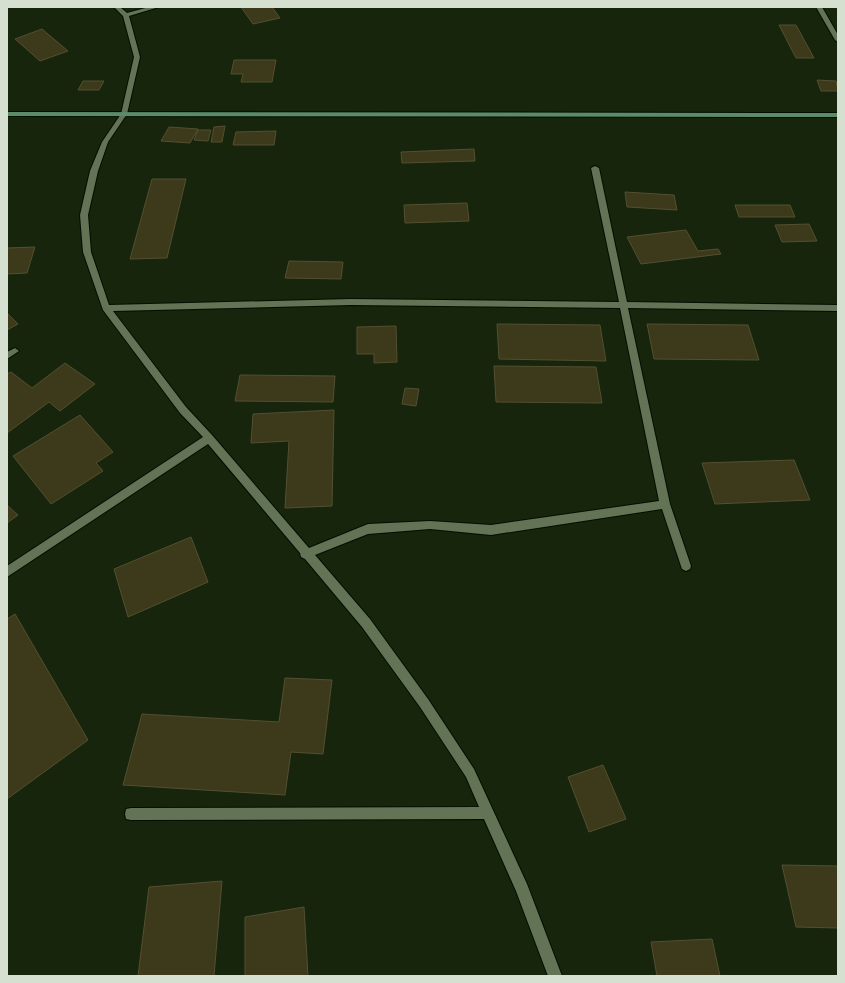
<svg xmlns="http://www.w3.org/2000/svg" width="845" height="983" font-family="'Source Sans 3',sans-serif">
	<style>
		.building { fill: #3d391b; stroke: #535030 }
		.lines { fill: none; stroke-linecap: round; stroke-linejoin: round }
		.street-casing { stroke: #030e00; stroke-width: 2 }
		.secondary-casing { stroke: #030e00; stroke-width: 2 }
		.street { fill: #627356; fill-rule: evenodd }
		.secondary { fill: #5b8b69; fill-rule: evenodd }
	</style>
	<rect width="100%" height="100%" fill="#17250c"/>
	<g class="building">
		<polygon points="241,7 272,7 280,18 253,24"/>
		<polygon points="779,25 796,25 814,58 796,58"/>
		<polygon points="42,29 68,51 40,61 15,39"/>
		<polygon points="234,60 276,60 272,82 241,82 243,74 231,74"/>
		<polygon points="817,80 836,81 838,91 821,91"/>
		<polygon points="83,81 104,81 99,90 78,90"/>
		<polygon points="225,126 222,142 211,142 214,127"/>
		<polygon points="169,127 198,129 190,143 161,141"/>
		<polygon points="198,130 211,130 208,141 194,140"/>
		<polygon points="276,131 274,145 233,145 236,132"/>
		<polygon points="474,149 475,161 402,163 401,152"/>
		<polygon points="152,179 186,179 167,258 130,259"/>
		<polygon points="625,192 674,195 677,210 627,207"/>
		<polygon points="467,203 469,221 405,223 404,205"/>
		<polygon points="735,205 790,205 795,217 739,217"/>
		<polygon points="809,224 817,241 782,242 775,225"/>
		<polygon points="686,230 698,251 718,249 721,254 641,264 627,237"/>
		<polygon points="35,247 27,273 7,274 7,248"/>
		<polygon points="289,261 343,262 341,279 285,278"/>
		<polygon points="7,313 18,324 7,330"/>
		<polygon points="497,324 600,325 606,361 499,359"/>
		<polygon points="647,324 748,325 759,360 654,359"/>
		<polygon points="396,326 397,362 374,363 374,354 357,354 357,327"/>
		<polygon points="65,363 95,384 60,411 49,402 7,433 7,374 11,372 32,388"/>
		<polygon points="494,366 596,367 602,403 496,402"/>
		<polygon points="240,375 335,376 333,402 235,401"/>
		<polygon points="405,388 419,389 416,406 402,404"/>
		<polygon points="334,410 332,506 285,508 289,441 251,443 253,414"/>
		<polygon points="80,415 113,452 96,463 103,471 51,504 13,456"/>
		<polygon points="794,460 810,500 715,504 702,463"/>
		<polygon points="7,505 18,515 7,523"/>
		<polygon points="191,537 208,582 128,617 114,569"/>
		<polygon points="15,614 88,740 7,799 7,619"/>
		<polygon points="285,678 332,680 323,754 291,752 285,795 123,785 142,714 279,722"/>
		<polygon points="603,765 626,819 589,832 568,777"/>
		<polygon points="782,865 838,866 838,928 796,927"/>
		<polygon points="222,881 214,976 138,976 149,887"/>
		<polygon points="304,907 308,976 245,976 245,917"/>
		<polygon points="712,939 720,976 657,976 651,942"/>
	</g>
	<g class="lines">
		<g class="street-casing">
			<g id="street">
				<path d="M114,7h6l7,6 22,-6h10l-30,9 11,41 -13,57 -19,28 -10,29 -10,44 3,37 18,53 242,-6 268,3 -28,-134 4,-2 4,2 28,134 211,3v6l-210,-3 42,196 21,62 -1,3 -4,2 -4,-2 -20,-60 -171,26 -61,-6 -62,5 -53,21 55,64 58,80 46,70 53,115 35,92h-14l-32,-85 -32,-72 -353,1 -5,-1 -1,-5 1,-5 5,-1 348,-1 -13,-30 -46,-70 -58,-80 -57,-68 -4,-2 -1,-4 -92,-109 -201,133v-11l196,-129 -23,-24 -77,-103 -20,-58 -3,-37 10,-44 12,-29 19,-28 13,-57 -11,-41zM351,305l269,3 39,193 -168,24 -61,-4 -62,3 -59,24 -97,-113 -26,-28 -73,-96z"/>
				<polygon points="816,7 822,7 838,35 838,42 835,40"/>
				<polygon points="15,348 19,351 7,359 7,352"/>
			</g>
		</g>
		<g class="secondary-casing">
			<polygon id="secondary" points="7,112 838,113 838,117 7,116"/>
		</g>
		<use href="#street" class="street"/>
		<use href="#secondary" class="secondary"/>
	</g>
	<rect width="845" height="983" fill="none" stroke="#d6e0d0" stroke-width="16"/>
</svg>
